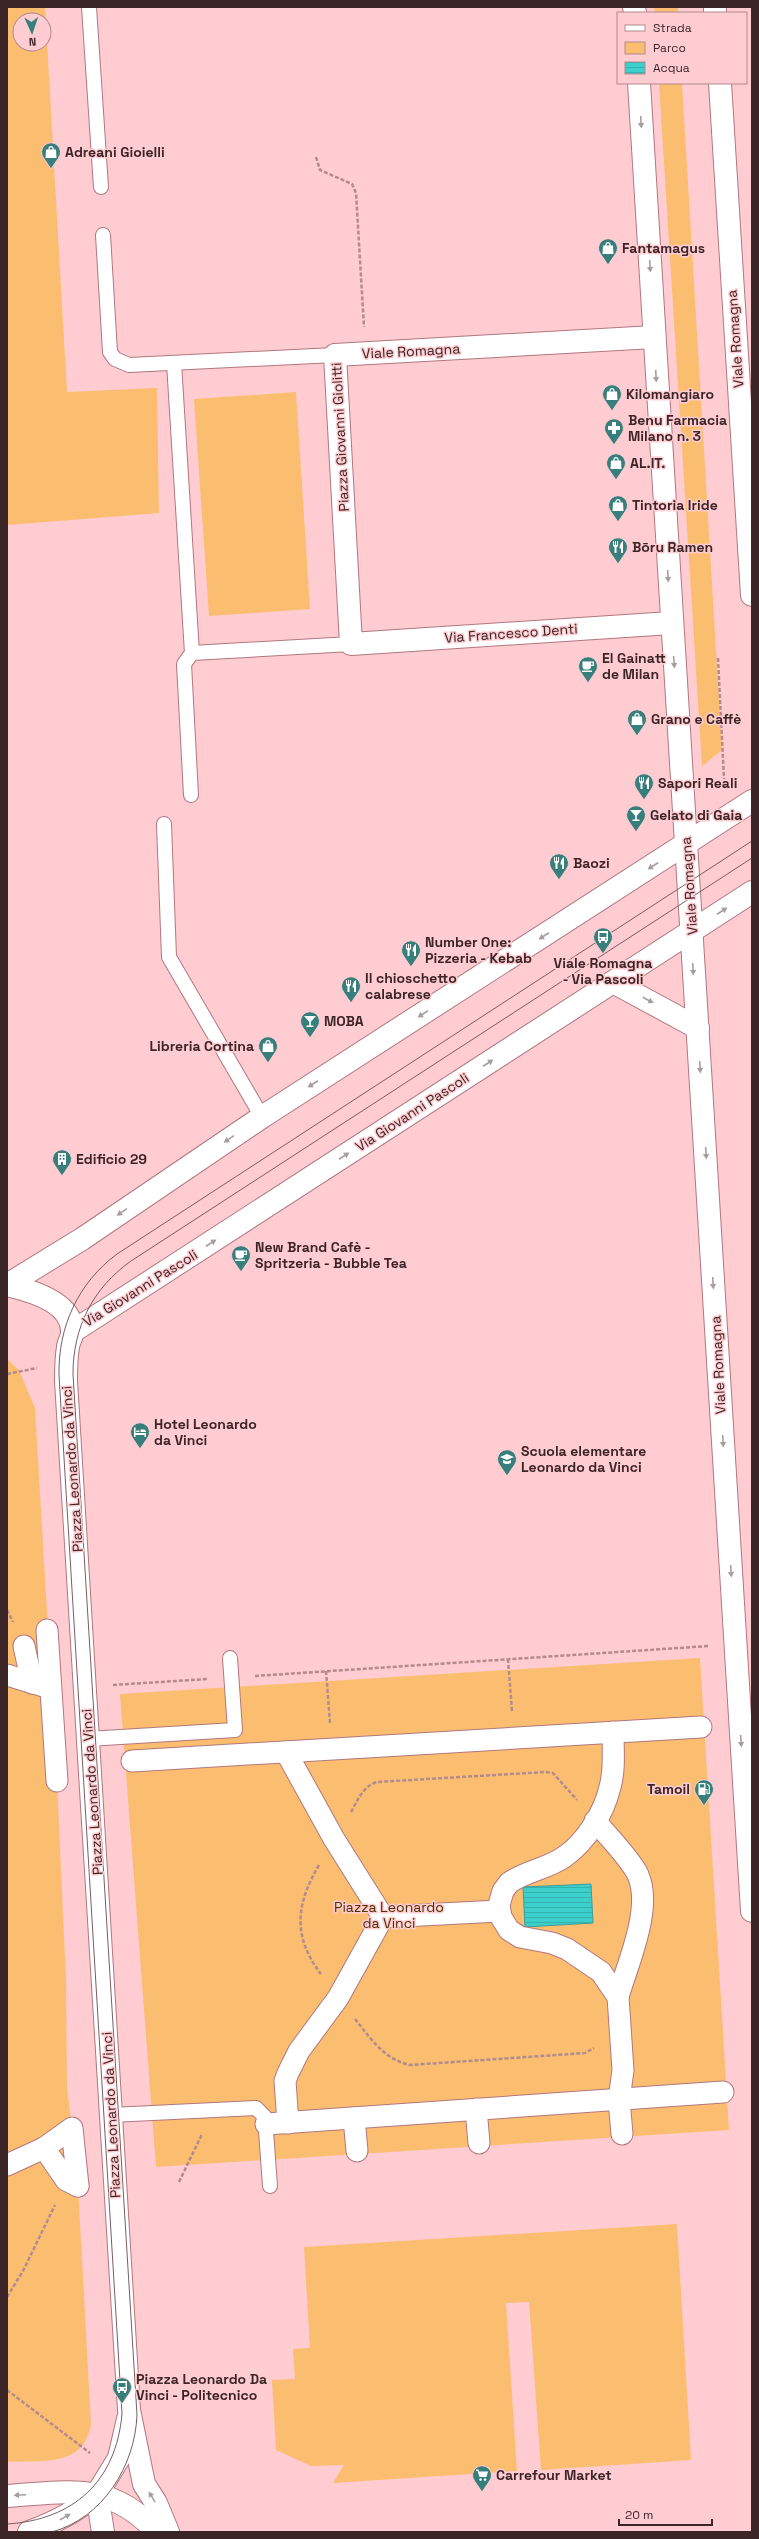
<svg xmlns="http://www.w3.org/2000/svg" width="759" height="2539" font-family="'Space Grotesk',sans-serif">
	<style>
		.green { fill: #fbbe70; fill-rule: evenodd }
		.water { fill: url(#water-rules); stroke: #3b9d9a }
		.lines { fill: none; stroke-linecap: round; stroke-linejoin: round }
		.service-casing { stroke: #b1777e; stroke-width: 16 }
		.pedestrian-casing { stroke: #b1777e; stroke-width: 23 }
		.minor-casing { stroke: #b1777e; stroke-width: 24 }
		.tertiary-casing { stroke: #b1777e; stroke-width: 24 }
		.secondary-casing { stroke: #b1777e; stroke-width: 24 }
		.path { stroke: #b38b8e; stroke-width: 2.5; stroke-dasharray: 4 2; stroke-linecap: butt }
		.service { stroke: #fff; stroke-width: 14 }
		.pedestrian { stroke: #fff; stroke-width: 21 }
		.minor { stroke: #fff; stroke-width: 22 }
		.tertiary { stroke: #fff; stroke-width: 22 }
		.secondary { stroke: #fff; stroke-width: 22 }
		.tram { stroke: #7d5c5f; stroke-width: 1 }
		.oneway { fill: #a79d9e }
		.labels { text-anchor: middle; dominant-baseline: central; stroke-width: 3; stroke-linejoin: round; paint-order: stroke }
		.poi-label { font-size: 14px; font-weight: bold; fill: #3c2527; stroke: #ffccd1; text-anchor: start }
		.street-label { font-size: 14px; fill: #3c2527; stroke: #ffccd1 }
		.park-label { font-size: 14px; fill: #4d2f00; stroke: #ffccd1 }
	</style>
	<defs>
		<pattern id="water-rules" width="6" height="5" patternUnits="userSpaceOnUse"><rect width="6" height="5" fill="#3bd0cb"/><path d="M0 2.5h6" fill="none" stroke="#35b2ae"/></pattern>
	</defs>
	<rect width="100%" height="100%" fill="#ffccd1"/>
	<g class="green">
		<path d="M7,7h38l22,385 90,-4 2,125 -152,12zM20,20h24v24h-24z"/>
		<polygon points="654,7 678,7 678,13 655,13"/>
		<polygon points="659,83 682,83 722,750 702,766"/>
		<polygon points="296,392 310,609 209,616 194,399"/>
		<path d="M7,1359l12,11 16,38 22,373 9,198 1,107 11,100 13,238c-7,44 -49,36 -84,38z"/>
		<polygon points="700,1658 729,2130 156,2167 120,1694"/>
		<polygon points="677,2224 691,2460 541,2470 529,2302 506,2303 517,2471 333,2483 344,2465 311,2466 276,2450 272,2380 295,2379 293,2349 310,2348 304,2247"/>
	</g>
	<polygon class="water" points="591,1884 593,1923 525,1927 523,1887"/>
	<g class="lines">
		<g class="service-casing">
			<g id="service">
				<polyline points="89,7 101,187"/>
				<polyline points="103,235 110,352 115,359 129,365 335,355"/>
				<polyline points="174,363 192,653"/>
				<polyline points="191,795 184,664 192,653 351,644"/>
				<polyline points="164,824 169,957 262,1117"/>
				<polyline points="88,1739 235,1730 230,1658"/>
				<polyline points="111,2115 256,2108 265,2117 270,2186"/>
			</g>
		</g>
		<g class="pedestrian-casing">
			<g id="pedestrian">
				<polyline points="47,1630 57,1781"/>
				<polyline points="24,1646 32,1683"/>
				<polyline points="7,1675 50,1688"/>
				<path d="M613,1732c0,18 2,38 -3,55 -6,26 -24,55 -46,70 -17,12 -39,14 -55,26l-6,8 -4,14 2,12 8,13 11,7 32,6 15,6 34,23 17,25 5,73 -4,30 3,34"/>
				<polyline points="286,1752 334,1839 383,1917 338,1998 299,2051 288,2073 285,2081 288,2123"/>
				<polyline points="132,1761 701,1727"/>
				<path d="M595,1821c14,16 30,32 41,50 19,33 -8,91 -18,126"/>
				<polyline points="383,1917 499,1911"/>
				<polyline points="476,2109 479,2143"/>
				<polyline points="354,2118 357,2151"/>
				<polyline points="266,2124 723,2092"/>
				<polyline points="44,2148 66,2180 78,2186"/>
				<polyline points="7,2165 44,2148 72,2128 78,2186"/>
			</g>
		</g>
		<g class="minor-casing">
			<g id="minor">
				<polyline points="634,7 635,13"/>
				<polyline points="639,83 752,1911"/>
				<polyline points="654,337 335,355 351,644 671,623"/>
				<polyline points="613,982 698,1028"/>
				<path d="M7,1285c22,5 67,17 65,48 0,5 -4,10 -4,14 -2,12 -2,23 -2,34l63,1029 15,74 12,19 12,29"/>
				<polyline points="7,1285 82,1239 262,1117 752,801"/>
				<polyline points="72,1332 752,892"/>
				<polyline points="97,2494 119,2458 128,2419"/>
			</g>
		</g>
		<g class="tertiary-casing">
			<g id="tertiary">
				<polyline points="97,2494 103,2532"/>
				<path d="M7,2496c63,-4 103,-15 150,36"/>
				<path d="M29,2532c25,-9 47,-20 68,-38"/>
			</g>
		</g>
		<g class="secondary-casing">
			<g id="secondary">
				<polyline points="715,7 715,13"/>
				<polyline points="720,83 752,595"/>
			</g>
		</g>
		<g class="path">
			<polyline points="316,157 320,170 352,184 356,193 364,327"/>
			<polyline points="718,658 724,779"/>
			<polyline points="7,1374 37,1368"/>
			<polyline points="7,1610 13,1622"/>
			<polyline points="508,1659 512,1711"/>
			<polyline points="326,1671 330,1723"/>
			<polyline points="255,1676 709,1646"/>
			<polyline points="113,1685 208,1679"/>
			<path d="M351,1812c7,-12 12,-26 26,-30l168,-10 8,1 24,27"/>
			<path d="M319,1865c-23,39 -27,71 2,109"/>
			<path d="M355,2019c15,19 30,41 55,46l175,-12 9,-5"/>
			<polyline points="179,2182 202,2134"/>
			<polyline points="7,2297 23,2271 55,2205"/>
			<polyline points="7,2390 90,2453"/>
		</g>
		<use href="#service" class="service"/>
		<use href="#pedestrian" class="pedestrian"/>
		<use href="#minor" class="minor"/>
		<use href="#tertiary" class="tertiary"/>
		<use href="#secondary" class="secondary"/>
		<g class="tram">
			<path d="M7,2524c67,-4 109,-43 115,-110l-63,-1039c-1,-48 19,-92 58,-121l635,-413"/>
			<path d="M52,2532c51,-14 83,-66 85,-117l-64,-1041c0,-47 20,-86 58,-113l621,-403"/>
		</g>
	</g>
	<defs><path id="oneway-solid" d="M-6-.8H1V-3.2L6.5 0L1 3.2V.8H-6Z"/></defs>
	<g class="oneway">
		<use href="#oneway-solid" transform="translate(641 122) rotate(87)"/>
		<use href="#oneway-solid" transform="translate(650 266) rotate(87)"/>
		<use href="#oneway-solid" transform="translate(656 376) rotate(87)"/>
		<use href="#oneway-solid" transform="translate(668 576) rotate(87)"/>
		<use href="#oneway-solid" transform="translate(674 662) rotate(86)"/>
		<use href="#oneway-solid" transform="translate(653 866) rotate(147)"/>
		<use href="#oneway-solid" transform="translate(722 911) rotate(-33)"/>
		<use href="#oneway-solid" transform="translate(544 936) rotate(147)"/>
		<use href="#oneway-solid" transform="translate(693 969) rotate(87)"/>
		<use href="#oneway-solid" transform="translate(648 1000) rotate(28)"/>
		<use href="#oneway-solid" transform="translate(423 1014) rotate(147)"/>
		<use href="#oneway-solid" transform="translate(488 1063) rotate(-33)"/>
		<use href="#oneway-solid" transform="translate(700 1067) rotate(87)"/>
		<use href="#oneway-solid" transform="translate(313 1084) rotate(147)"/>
		<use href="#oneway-solid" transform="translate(229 1139) rotate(146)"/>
		<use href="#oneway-solid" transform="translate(706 1153) rotate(87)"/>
		<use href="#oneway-solid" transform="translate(344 1156) rotate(-33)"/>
		<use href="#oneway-solid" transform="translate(122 1212) rotate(146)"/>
		<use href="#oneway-solid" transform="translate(211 1243) rotate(-33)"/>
		<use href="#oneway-solid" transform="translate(713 1283) rotate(87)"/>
		<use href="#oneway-solid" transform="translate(723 1441) rotate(87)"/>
		<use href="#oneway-solid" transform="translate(731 1571) rotate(87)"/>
		<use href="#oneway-solid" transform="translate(741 1741) rotate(86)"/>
		<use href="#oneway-solid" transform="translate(20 2495) rotate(177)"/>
		<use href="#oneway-solid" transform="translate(152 2497) rotate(-121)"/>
		<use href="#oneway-solid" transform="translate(65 2517) rotate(-29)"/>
	</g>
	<defs>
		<g id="shop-pin" transform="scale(1)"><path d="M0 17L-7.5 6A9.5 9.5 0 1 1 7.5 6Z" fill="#377f7c" stroke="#ffccd1"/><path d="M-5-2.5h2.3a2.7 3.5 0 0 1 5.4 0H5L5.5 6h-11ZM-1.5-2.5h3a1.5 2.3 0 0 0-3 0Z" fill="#fff"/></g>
		<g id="pharmacy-pin" transform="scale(1)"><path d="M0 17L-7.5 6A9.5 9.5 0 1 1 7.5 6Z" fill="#377f7c" stroke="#ffccd1"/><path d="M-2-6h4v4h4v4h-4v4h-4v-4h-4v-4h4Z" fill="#fff"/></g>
		<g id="restaurant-pin" transform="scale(1)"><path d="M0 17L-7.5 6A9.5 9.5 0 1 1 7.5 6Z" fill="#377f7c" stroke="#ffccd1"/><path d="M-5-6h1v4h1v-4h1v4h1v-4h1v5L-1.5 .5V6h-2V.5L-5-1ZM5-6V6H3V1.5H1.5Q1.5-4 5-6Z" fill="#fff"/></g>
		<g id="cafe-pin" transform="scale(1)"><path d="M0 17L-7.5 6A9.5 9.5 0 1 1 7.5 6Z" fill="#377f7c" stroke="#ffccd1"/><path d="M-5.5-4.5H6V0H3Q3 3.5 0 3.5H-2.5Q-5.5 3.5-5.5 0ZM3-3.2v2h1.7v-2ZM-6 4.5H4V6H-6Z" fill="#fff"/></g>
		<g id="bar-pin" transform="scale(1)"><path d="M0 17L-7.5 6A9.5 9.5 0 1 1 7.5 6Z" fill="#377f7c" stroke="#ffccd1"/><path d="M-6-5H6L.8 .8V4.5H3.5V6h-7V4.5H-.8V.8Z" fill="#fff"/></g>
		<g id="bus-pin" transform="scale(1)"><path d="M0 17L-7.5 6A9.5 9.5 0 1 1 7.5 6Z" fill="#377f7c" stroke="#ffccd1"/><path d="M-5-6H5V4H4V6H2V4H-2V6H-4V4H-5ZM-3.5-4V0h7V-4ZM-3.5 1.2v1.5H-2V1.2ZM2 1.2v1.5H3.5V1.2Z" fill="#fff"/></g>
		<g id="building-pin" transform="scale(1)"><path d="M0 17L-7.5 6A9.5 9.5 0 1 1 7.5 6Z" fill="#377f7c" stroke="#ffccd1"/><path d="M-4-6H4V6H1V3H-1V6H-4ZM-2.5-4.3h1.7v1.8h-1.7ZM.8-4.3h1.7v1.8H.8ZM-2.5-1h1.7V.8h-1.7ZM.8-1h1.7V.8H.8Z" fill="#fff"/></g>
		<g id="hotel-pin" transform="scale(1)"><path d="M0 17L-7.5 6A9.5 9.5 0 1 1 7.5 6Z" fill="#377f7c" stroke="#ffccd1"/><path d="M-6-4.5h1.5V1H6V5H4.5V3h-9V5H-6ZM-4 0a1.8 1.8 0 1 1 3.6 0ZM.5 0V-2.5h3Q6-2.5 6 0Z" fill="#fff"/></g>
		<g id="school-pin" transform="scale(1)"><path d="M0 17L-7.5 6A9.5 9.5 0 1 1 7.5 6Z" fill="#377f7c" stroke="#ffccd1"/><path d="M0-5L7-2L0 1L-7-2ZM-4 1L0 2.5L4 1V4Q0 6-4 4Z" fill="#fff"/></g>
		<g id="fuel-pin" transform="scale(1)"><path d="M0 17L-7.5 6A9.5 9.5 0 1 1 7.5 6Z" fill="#377f7c" stroke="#ffccd1"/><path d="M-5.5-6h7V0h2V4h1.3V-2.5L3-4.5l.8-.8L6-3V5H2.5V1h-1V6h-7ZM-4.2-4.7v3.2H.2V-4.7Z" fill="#fff"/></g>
		<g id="supermarket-pin" transform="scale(1)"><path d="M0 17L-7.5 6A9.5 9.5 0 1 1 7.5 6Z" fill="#377f7c" stroke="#ffccd1"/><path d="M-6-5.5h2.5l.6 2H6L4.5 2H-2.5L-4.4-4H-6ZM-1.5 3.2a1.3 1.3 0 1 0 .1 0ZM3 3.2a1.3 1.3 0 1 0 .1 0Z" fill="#fff"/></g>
	</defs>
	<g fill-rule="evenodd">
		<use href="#shop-pin" x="51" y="152"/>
		<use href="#shop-pin" x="608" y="248"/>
		<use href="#shop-pin" x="612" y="394"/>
		<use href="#pharmacy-pin" x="614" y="428"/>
		<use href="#shop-pin" x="616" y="463"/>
		<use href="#shop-pin" x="618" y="505"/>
		<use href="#restaurant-pin" x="618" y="547"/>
		<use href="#cafe-pin" x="588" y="666"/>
		<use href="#shop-pin" x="637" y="719"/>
		<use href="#restaurant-pin" x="644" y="783"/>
		<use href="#bar-pin" x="636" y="815"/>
		<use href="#restaurant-pin" x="559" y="863"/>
		<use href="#bus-pin" x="603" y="937"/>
		<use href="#restaurant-pin" x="411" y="950"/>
		<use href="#restaurant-pin" x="351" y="986"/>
		<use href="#bar-pin" x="310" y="1021"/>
		<use href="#shop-pin" x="268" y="1046"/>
		<use href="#building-pin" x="62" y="1159"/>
		<use href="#cafe-pin" x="241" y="1255"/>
		<use href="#hotel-pin" x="140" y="1432"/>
		<use href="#school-pin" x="507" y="1459"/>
		<use href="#fuel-pin" x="704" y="1789"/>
		<use href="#bus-pin" x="122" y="2387"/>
		<use href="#supermarket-pin" x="482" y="2475"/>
	</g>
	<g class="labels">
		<g class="poi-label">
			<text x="65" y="152">Adreani Gioielli</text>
			<text x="622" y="248">Fantamagus</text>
			<text x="626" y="394">Kilomangiaro</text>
			<text x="628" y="420">Benu Farmacia<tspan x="628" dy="16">Milano n. 3</tspan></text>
			<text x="630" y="463">AL.IT.</text>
			<text x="632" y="505">Tintoria Iride</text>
			<text x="632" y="547">Bōru Ramen</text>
			<text x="602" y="658">El Gainatt<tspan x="602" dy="16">de Milan</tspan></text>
			<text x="651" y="719">Grano e Caffè</text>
			<text x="658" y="783">Sapori Reali</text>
			<text x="650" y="815">Gelato di Gaia</text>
			<text x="573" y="863">Baozi</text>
			<text x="425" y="942">Number One:<tspan x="425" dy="16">Pizzeria - Kebab</tspan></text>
			<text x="603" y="963" text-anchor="middle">Viale Romagna<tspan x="603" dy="16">- Via Pascoli</tspan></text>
			<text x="365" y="978">Il chioschetto<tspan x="365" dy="16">calabrese</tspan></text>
			<text x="324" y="1021">MOBA</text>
			<text x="254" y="1046" text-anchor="end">Libreria Cortina</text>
			<text x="76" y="1159">Edificio 29</text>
			<text x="255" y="1247">New Brand Cafè -<tspan x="255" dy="16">Spritzeria - Bubble Tea</tspan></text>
			<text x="154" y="1424">Hotel Leonardo<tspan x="154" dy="16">da Vinci</tspan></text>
			<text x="521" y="1451">Scuola elementare<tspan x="521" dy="16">Leonardo da Vinci</tspan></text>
			<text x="690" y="1789" text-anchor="end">Tamoil</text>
			<text x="136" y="2379">Piazza Leonardo Da<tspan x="136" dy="16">Vinci - Politecnico</tspan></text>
			<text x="496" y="2475">Carrefour Market</text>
		</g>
		<g class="street-label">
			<text transform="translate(735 339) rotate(-94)">Viale Romagna</text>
			<text transform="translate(411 351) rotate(-3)">Viale Romagna</text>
			<text transform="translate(340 437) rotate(-93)">Piazza Giovanni Giolitti</text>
			<text transform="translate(511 633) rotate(-4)">Via Francesco Denti</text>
			<text transform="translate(689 886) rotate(-94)">Viale Romagna</text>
			<text transform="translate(412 1112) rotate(-33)">Via Giovanni Pascoli</text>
			<text transform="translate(140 1288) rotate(-32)">Via Giovanni Pascoli</text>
			<text transform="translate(718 1365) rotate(-93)">Viale Romagna</text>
			<text transform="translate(72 1469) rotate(-94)">Piazza Leonardo da Vinci</text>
			<text transform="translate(92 1792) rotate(-94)">Piazza Leonardo da Vinci</text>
			<text transform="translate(111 2115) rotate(-93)">Piazza Leonardo da Vinci</text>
		</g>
		<g class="park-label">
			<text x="389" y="1907">Piazza Leonardo<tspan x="389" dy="16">da Vinci</tspan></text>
		</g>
	</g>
	<rect width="759" height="2539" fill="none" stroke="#3c2527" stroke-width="16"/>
	<rect x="617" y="12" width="130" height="72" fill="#ffccd1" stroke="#b1898d"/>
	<rect x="625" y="25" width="20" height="6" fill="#ffffff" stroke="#b1898d"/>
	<text x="653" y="32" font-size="12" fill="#3c2527">Strada</text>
	<rect x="625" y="42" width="20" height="12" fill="#fbbe70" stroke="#b1898d"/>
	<text x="653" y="52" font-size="12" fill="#3c2527">Parco</text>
	<rect x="625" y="62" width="20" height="12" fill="url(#water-rules)" stroke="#b1898d"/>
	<text x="653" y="72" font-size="12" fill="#3c2527">Acqua</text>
	<g transform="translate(32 32) rotate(177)"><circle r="19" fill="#ffccd1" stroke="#b1898d"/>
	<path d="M0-3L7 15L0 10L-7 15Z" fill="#377f7c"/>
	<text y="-6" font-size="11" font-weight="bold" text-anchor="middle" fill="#3c2527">N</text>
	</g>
	<path d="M619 2519v6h93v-6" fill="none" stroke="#3c2527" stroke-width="2"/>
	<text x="625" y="2519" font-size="12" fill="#3c2527" stroke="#ffccd1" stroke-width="3" paint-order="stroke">20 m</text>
</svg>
